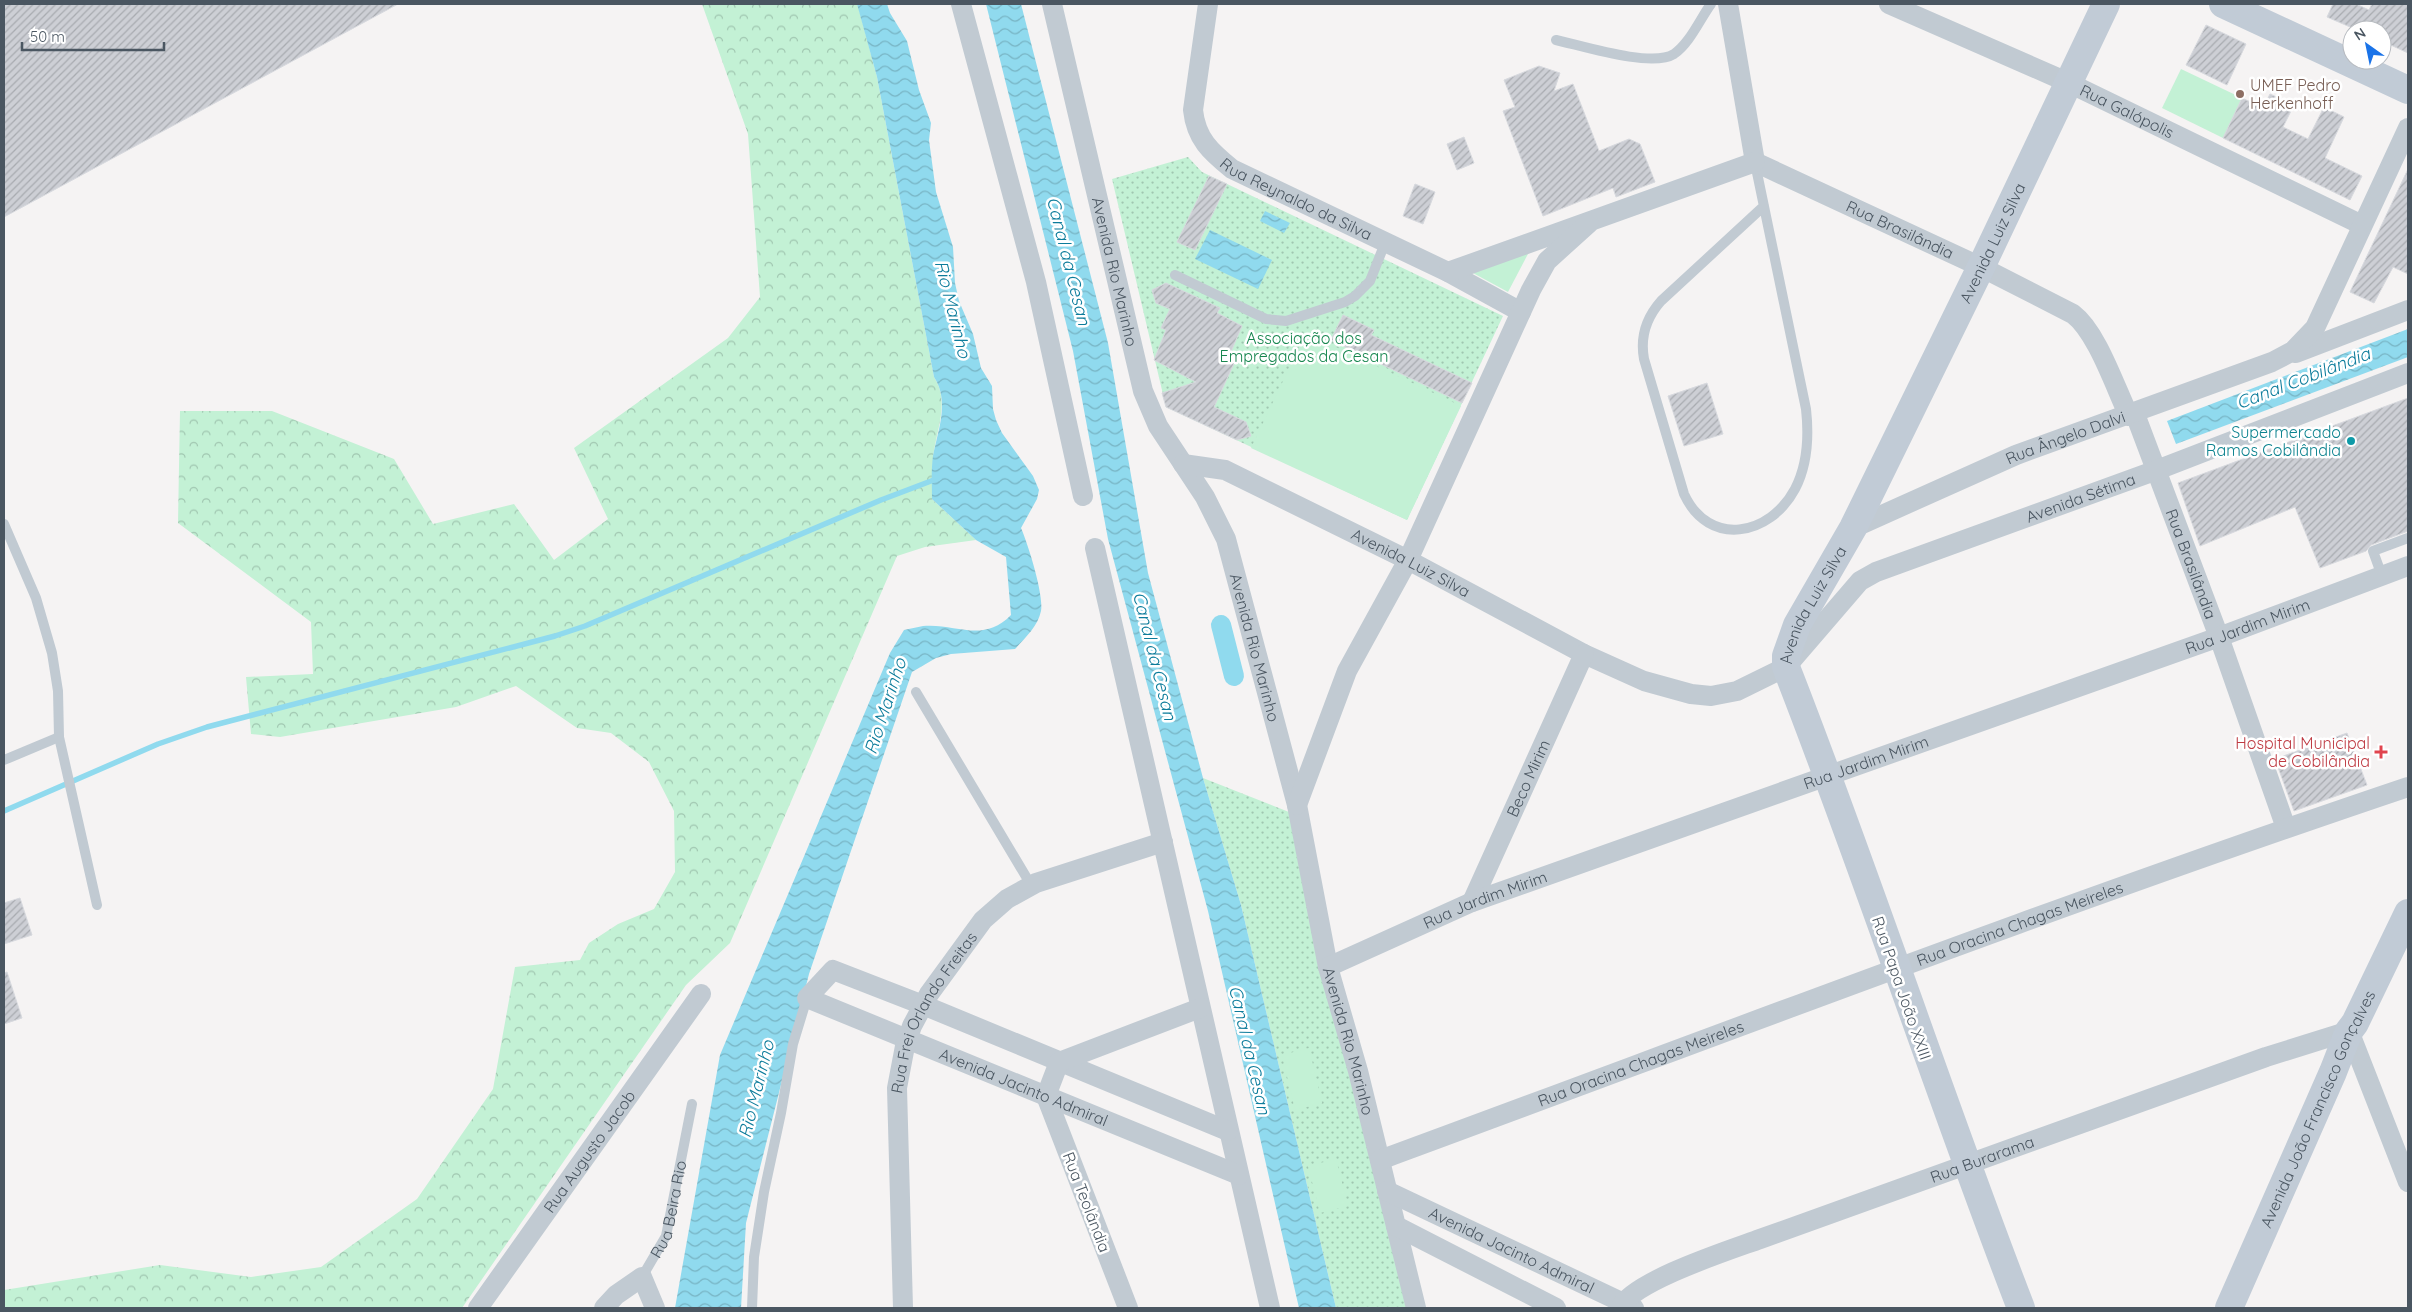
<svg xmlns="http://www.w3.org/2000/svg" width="2412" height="1312" font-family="Quicksand,sans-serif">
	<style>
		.grass { fill: url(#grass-dots) }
		.forest { fill: url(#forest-crowns) }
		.garden { fill: #c3f1d5 }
		.water { fill: url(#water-waves) }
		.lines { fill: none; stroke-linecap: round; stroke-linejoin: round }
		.stream { stroke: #90daee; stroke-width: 5.5 }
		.canal { stroke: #90daee; stroke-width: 20 }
		.building { fill: url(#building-hatch); stroke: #d7d9de }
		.lane { stroke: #c1cad2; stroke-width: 10 }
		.street { stroke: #c1cad2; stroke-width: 20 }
		.secondary { stroke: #c1cbd6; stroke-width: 28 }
		.education-dot { fill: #8d6e63; stroke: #fff; stroke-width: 2 }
		.culture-dot { fill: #0f9aa8; stroke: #fff; stroke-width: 2 }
		.health-dot { fill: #e0444e; stroke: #fff; stroke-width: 2 }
		.labels { text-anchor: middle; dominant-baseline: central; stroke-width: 5; stroke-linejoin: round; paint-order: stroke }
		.education-label { font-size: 16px; fill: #785e54; stroke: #fff; text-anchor: start }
		.street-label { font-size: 16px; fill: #4a5661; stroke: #fff }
		.park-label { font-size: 16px; fill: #17864f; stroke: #fff }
		.culture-label { font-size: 16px; fill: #0d838f; stroke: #fff; text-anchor: end }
		.health-label { font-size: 16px; fill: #be3a42; stroke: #fff; text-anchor: end }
		.water-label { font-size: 18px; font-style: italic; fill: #0c7c9b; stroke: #fff }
	</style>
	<defs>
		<pattern id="grass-dots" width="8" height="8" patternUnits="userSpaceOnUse" patternTransform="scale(1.25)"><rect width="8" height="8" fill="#c3f1d5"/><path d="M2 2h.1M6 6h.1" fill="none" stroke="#a0c6b0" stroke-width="1.8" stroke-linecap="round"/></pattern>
		<pattern id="forest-crowns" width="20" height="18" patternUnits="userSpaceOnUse" patternTransform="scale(1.25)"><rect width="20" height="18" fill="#c3f1d5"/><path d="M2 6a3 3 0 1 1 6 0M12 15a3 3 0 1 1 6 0" fill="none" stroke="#a0c6b0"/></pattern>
		<pattern id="water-waves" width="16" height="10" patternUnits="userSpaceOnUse" patternTransform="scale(1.25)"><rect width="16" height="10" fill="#90daee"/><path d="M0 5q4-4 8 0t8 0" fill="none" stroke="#78b4c4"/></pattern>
		<pattern id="building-hatch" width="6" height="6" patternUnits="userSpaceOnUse" patternTransform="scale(1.25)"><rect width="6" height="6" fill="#cdcfd5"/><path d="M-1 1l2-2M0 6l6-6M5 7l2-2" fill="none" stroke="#a8abb0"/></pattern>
	</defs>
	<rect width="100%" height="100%" fill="#f5f3f3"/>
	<g class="grass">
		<polygon points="1188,157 1202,172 1503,316 1407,520 1166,407 1112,179"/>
		<polygon points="1203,778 1289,812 1409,1308 1336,1308 1241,905"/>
	</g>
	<path class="forest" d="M702,4h155l1,2 19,71 57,300c17,27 1,54 -1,83 -1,13 -1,26 -1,39l44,41 -51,7 -28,9 -167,387 -44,42 -224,323h-458v-18l156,-25 91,12 70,-10 96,-68 76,-110 22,-122 65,-7 9,-17 29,-19 36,-15 21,-37 -1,-61 -25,-49 -38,-29 -34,-5 -61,-42 -60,21 -176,30 -29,-3 -5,-57 67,-3 -2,-52 -133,-99 2,-112h92l122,48 39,65 81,-20 40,56 54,-41 -34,-71 154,-110 32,-41 -12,-163z"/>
	<g class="garden">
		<polygon points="2181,69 2242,98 2223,138 2162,108"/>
		<polygon points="1529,252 1508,292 1473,273"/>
		<polygon points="1306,333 1461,406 1407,520 1251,448"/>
		<polygon points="1309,1048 1322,1103 1295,1110 1282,1055"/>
		<polygon points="1336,1159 1348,1206 1320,1213 1308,1166"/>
	</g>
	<g class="water">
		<path d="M857,4h30l3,9 17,28 12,49 12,33 -2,17 7,52 17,55 2,36 4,18 14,33 8,34 11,18 1,23 3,11 6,13 31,43 6,14 -2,9 -16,29c7,16 23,67 20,83 -3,15 -16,27 -26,38l-64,5 -15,4 -24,14 -103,302 -63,249 -5,85h-66l45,-253 170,-402 14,-23c6,-1 13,-3 19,-4 33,-3 60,18 88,-11l-5,-58 -30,-17 -44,-41c0,-14 -1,-29 1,-43 5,-27 17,-54 1,-79l-57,-300z"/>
		<polygon points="986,4 1021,4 1108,343 1148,573 1203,778 1241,905 1336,1308 1299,1308 1208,911 1108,539 1073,351"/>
		<polygon points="1265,211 1290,223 1284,233 1260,221"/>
		<polygon points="1210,230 1272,260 1258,289 1195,259"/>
		<polygon points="2408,329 2408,357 2176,444 2167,421"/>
	</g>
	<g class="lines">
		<polyline class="stream" points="4,811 158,744 207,727 555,636 585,626 881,500 939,478"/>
		<polyline class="canal" points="1221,625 1234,676"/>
	</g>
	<g class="building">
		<polygon points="4,4 398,4 4,217"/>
		<polygon points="2333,4 2356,4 2369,10 2372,4 2408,4 2408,53 2382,41 2382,30 2357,30 2327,17"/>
		<polygon points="2206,25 2246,44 2227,85 2186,65"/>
		<polygon points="1539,66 1560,73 1554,91 1573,84 1599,151 1629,139 1640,144 1655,182 1616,197 1613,188 1543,216 1503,111 1515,107 1504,80"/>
		<polygon points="2270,94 2294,105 2283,127 2308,139 2324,107 2344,117 2325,158 2362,176 2350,200 2223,138 2242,98 2263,108"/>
		<polygon points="1464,137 1474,163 1457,170 1447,144"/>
		<polygon points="2408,169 2408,274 2393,267 2374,303 2350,292"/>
		<polygon points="1209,176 1227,184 1195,250 1177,242"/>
		<polygon points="1415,184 1435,192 1423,224 1403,216"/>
		<polygon points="1166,283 1220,308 1217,313 1242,326 1230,354 1237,357 1214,407 1246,422 1251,436 1237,440 1166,407 1162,393 1196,382 1154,360 1166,330 1161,328 1170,309 1156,303 1152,290"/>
		<polygon points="1343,315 1374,330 1371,335 1472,383 1462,403 1331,340"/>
		<polygon points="1707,383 1723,434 1684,446 1668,396"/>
		<polygon points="2408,398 2408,531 2371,545 2366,551 2320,568 2295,507 2200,546 2178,483"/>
		<polygon points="2347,733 2367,785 2294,811 2275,759"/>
		<polygon points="20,898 32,935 4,944 4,903"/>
		<polygon points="7,972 22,1018 4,1024 4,973"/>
	</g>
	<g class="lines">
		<g class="lane">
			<path d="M1556,40c27,6 96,28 118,14 16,-11 26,-35 37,-50"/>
			<path d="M1755,163l51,246c3,27 2,55 -11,80 -25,47 -86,59 -111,5l-40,-135c-4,-22 2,-41 17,-58l103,-95"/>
			<polyline points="1175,275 1266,319 1286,321 1345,302 1355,296 1370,281 1385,243"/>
			<polyline points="4,524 36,598 52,653 58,691 59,737 97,905"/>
			<polyline points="2382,576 2373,551 2408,538"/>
			<polyline points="916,692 1031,885"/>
			<polyline points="4,760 59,737"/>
			<path id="s1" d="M642,1277l24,-41 26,-132"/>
			<polyline points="752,1308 754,1257 764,1192 781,1113 793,1044 807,998"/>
		</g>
		<g class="street">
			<polyline points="961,4 1036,282 1083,496"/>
			<path id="s2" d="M1052,4l91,387 15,35 47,71 21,42 71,266 31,162 30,104 58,237"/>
			<path id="s3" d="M1208,4l-15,106c3,29 18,42 39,59l216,103 73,40"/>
			<polyline points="1728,4 1755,162"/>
			<path id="s4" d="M1889,4l178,78 295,143"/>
			<path id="s5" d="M1755,162l226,105 92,47c24,18 42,73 56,102"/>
			<polyline points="1448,272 1755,162"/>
			<polyline points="2296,353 2408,310"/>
			<path id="s6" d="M2135,414l84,223 67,191"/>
			<path id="s7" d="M1183,464l42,6 183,90 176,94 60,27 47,13 20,2 26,-5 49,-24 74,-86 16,-9 281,-102 251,-97"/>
			<path id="s8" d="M1853,528l163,-73 256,-93 21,-11 22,-23 93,-200"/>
			<polyline points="1095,548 1270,1308"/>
			<polyline points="1297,805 1347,671 1408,560 1531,290 1547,261 1589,223"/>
			<path id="s9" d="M1472,902l112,-248"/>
			<path id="s10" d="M1328,967l144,-65 747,-265 189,-71"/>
			<path id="s11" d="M1228,1131l-305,-126 -90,-35 -26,28 432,177"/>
			<path id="s12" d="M1380,1160c342,-126 683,-257 1028,-373"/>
			<path id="s13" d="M1387,1191l247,117"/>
			<polyline points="1396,1226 1556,1308"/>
			<path id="s14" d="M478,1308l223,-314"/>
			<polyline points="604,1308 616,1295 642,1277 655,1308"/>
			<path id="s15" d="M903,1308l-6,-220 8,-42 7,-20 17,-32 54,-74 24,-21 29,-16 127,-41"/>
			<polyline points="1128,1308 1046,1096 1059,1062 1200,1008"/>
			<path id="s16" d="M1620,1308c13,-27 110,-58 140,-69l506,-182 83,-26 59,151"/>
		</g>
		<g class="secondary">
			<polyline points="2223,4 2408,90"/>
			<path id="s17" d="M2021,1308c-82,-212 -152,-429 -235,-641v-11l11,-31 56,-97 128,-261 125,-263"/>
			<path id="s18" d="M2229,1308l104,-236 16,-41 6,-8 53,-110"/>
		</g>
	</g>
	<circle class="education-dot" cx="2240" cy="94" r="5"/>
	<circle class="culture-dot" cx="2351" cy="441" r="5"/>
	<path class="health-dot" d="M2378.5 744.5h5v5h5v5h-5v5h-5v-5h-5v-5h5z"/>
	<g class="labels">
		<g class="education-label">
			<text x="2250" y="85">UMEF Pedro<tspan x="2250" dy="18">Herkenhoff</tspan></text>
		</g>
		<g class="street-label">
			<text stroke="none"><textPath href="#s4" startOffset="261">Rua Galópolis</textPath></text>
			<text stroke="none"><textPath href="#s3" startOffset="251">Rua Reynaldo da Silva</textPath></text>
			<text stroke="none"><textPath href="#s5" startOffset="160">Rua Brasilândia</textPath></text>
			<text stroke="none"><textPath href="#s17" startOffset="1156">Avenida Luiz Silva</textPath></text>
			<text stroke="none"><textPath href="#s2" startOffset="275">Avenida Rio Marinho</textPath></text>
			<text stroke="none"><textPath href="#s8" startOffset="231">Rua Ângelo Dalvi</textPath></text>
			<text stroke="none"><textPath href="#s7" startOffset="1011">Avenida Sétima</textPath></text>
			<text stroke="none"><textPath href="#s7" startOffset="250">Avenida Luiz Silva</textPath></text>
			<text stroke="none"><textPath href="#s6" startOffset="160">Rua Brasilândia</textPath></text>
			<text stroke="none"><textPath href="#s17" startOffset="751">Avenida Luiz Silva</textPath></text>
			<text stroke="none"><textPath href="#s10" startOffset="981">Rua Jardim Mirim</textPath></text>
			<text stroke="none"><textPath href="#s2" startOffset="680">Avenida Rio Marinho</textPath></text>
			<text stroke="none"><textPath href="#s10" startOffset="576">Rua Jardim Mirim</textPath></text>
			<text stroke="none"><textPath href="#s9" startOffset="136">Beco Mirim</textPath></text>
			<text stroke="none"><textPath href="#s10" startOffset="171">Rua Jardim Mirim</textPath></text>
			<text stroke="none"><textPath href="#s12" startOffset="682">Rua Oracina Chagas Meireles</textPath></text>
			<text transform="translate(1902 988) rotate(71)">Rua Papa João XXIII</text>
			<text stroke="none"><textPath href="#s15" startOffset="305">Rua Frei Orlando Freitas</textPath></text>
			<text stroke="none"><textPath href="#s2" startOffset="1085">Avenida Rio Marinho</textPath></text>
			<text stroke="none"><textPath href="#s12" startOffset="278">Rua Oracina Chagas Meireles</textPath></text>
			<text stroke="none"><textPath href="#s11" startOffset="699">Avenida Jacinto Admiral</textPath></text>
			<text stroke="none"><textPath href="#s18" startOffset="218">Avenida João Francisco Gonçalves</textPath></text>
			<text stroke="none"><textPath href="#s14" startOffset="192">Rua Augusto Jacob</textPath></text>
			<text stroke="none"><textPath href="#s16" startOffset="394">Rua Burarama</textPath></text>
			<text transform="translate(1087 1202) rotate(69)">Rua Teolândia</text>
			<text stroke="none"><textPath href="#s1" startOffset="74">Rua Beira Rio</textPath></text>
			<text stroke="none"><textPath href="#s13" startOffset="138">Avenida Jacinto Admiral</textPath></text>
		</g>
		<g class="park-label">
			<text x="1304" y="338">Associação dos<tspan x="1304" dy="18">Empregados da Cesan</tspan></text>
		</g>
		<g class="culture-label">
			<text x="2341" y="432">Supermercado<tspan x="2341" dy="18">Ramos Cobilândia</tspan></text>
		</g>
		<g class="health-label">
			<text x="2370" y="743">Hospital Municipal<tspan x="2370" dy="18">de Cobilândia</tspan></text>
		</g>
		<g class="water-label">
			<text transform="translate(1069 261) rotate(76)">Canal da Cesan</text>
			<text transform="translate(953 309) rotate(76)">Rio Marinho</text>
			<text transform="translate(2303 378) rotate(-21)">Canal Cobilândia</text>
			<text transform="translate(1155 656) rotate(76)">Canal da Cesan</text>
			<text transform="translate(885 706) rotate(-72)">Rio Marinho</text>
			<text transform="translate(1250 1050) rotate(77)">Canal da Cesan</text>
			<text transform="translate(756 1089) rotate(-76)">Rio Marinho</text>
		</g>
	</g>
	<rect width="2412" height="1312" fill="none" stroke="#4a5661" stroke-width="10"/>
	<g transform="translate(2367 45) rotate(327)"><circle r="24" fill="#ffffff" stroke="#b7bbc0"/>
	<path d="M0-4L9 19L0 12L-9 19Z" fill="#1a73e8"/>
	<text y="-8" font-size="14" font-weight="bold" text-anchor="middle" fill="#4a5661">N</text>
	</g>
	<path d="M22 42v8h142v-8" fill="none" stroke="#4a5661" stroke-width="2.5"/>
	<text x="30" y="42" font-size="15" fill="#4a5661" stroke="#ffffff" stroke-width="4" paint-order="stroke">50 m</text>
</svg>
